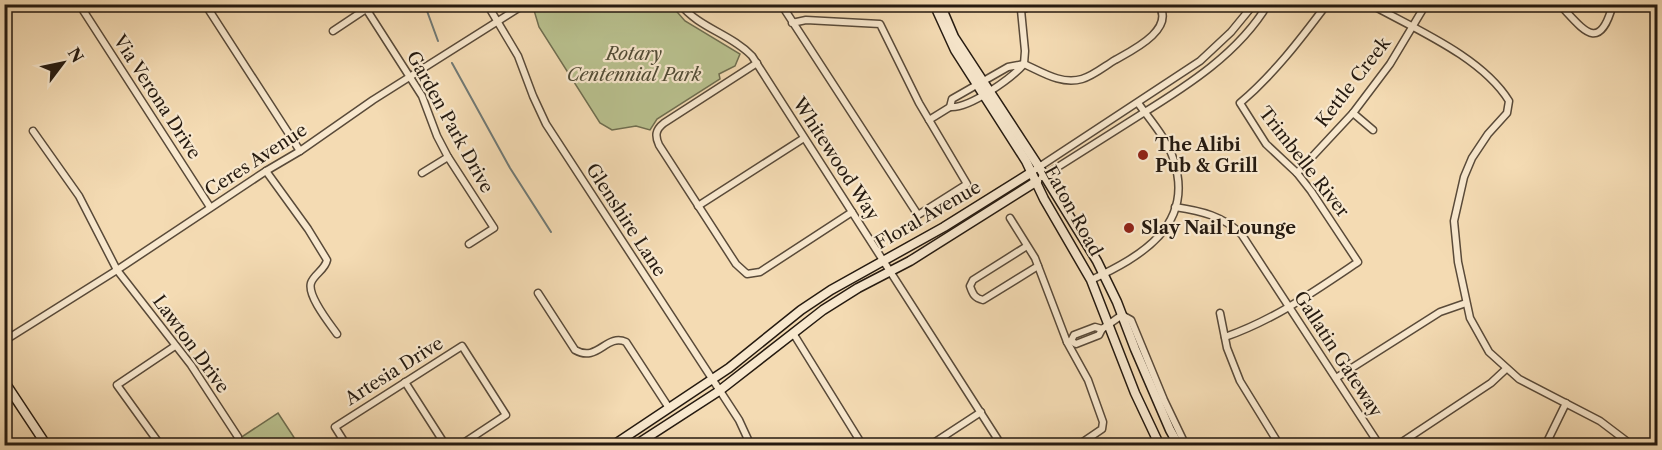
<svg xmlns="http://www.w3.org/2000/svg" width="1662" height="450" font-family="'Libre Caslon Text',serif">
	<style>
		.green { fill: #b9c18f; stroke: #6f6e50; stroke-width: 1.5 }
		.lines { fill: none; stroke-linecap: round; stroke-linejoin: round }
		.stream { stroke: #707975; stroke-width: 2 }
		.street-casing { stroke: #594a39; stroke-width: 9 }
		.secondary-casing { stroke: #251a10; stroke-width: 11 }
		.street { stroke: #f8e8ce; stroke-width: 6 }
		.secondary { stroke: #f8e8ce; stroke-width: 8 }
		.poi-dot { fill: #8f2418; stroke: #f8e8ce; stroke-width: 2 }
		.labels { text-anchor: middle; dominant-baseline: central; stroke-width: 4.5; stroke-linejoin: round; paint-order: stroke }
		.park-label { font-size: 18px; font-style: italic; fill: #514c36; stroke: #f8e8ce }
		.street-label { font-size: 18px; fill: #251a10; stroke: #f8e8ce }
		.poi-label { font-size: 18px; font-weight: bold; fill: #251a10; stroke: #f8e8ce; text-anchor: start }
	</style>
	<rect width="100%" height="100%" fill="#f4dbb3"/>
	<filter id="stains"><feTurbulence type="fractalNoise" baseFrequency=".00333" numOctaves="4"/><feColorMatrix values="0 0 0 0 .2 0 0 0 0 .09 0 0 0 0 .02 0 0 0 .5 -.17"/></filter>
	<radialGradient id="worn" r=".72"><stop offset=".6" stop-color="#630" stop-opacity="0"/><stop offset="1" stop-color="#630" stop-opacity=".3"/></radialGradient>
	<g class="green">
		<polygon points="537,5 671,5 685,21 740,54 735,66 719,74 720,79 657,119 650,130 636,126 612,130 600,123 539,27 533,7"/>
		<polygon points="278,413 299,445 240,445 237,440"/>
	</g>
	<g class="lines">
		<g class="stream">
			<polyline points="422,4 427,11 438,41"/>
			<polyline points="452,63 510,168 551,232"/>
		</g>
		<g class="street-casing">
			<g id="street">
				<polyline points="79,4 210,207"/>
				<polyline points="205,4 300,151"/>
				<polyline points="363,4 422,96 437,136 448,157 494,228 469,244"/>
				<polyline points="487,4 518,56 533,96 546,124 739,420 751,446"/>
				<path d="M680,4c19,24 51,30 72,52l250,390"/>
				<polyline points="781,4 918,215 967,184 919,103 880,24 806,20 792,23"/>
				<path d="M1036,4l-15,6 4,41 -1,13c18,8 37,21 58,15 11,-3 23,-13 33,-19 16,-9 62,-31 43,-56"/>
				<path d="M1370,4c45,25 112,53 139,97l-2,12 -19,21 -16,24 -8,19 -10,44 4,41 12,56 19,34 30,27 81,42 33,25"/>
				<path d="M1559,4c24,25 40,51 54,0"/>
				<polyline points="333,31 366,9"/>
				<path d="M757,63l-93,60c-9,7 -9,13 -5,22l77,119 11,10 13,-2 92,-60"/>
				<path d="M1024,64c-12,14 -55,45 -74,43l2,-8 56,-32z"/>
				<polyline points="1353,113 1373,130"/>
				<polyline points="929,120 950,107"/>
				<polyline points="33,131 79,196 117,270 191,365 238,437"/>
				<polyline points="1036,169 1200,61 1231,32 1254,4"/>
				<path d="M266,171l42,58 19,31c-2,10 -13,14 -16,23 -4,13 19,41 26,51"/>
				<polyline points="422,173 448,157"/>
				<polyline points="1297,173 1353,113 1390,64 1426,4"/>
				<path d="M1042,177c33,-21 65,-41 98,-62 47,-29 99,-62 128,-111"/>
				<polyline points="698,206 804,138"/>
				<path d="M1175,207c26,4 49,9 67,28l138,211"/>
				<polyline points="1010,218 1035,258 1067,342"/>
				<path d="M1027,246l-54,34 -3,6c3,9 5,12 13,14l55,-34"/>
				<path d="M1091,280c49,-23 104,-54 83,-119 -6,-21 -23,-40 -36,-58"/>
				<path d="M538,293l37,57c23,13 31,-17 51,-8l43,66"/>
				<polyline points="1220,313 1227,348 1240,381 1280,446"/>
				<polyline points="793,333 863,446"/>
				<path d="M1225,337c49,-17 90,-46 133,-75l-47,-71 -14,-18 -31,-29 -26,-41c34,-29 60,-63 87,-99"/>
				<polyline points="4,341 117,270 266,171 300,151 373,100 525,4"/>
				<polyline points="1071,341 1076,344 1099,335 1102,329 1122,315 1131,320 1164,400 1186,446"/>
				<polyline points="1336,378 1440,312 1466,303"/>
				<polyline points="405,382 446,446"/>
				<polyline points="161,446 117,385 175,346"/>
				<polyline points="347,446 335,427 462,346 506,415 459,446"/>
				<polyline points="929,446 981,412"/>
				<polyline points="1077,446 1102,429 1103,422 1088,380 1067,342 1071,341 1074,335 1095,327 1102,329"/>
				<polyline points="1396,446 1491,383 1506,369"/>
				<polyline points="1545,446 1566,403"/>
			</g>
		</g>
		<g class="secondary-casing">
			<g id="secondary">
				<polyline points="934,4 955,50 1026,161 1044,199 1091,280 1135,393 1160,446"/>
				<polyline points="940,4 954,37 1039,167 1097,261 1117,302 1135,349 1170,430 1179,446"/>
				<polyline points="4,381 47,446"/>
				<polyline points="612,446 729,368 801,310 831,290 944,227 1032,172"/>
				<polyline points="634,446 719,391 823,310 858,288 910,261 1037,181"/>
			</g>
		</g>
		<use href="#street" class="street"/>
		<use href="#secondary" class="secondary"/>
	</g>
	<g class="poi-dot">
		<circle cx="1143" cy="155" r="6"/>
		<circle cx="1129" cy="228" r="6"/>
	</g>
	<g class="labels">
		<g class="park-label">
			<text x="634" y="54">Rotary<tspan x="634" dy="21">Centennial Park</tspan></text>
		</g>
		<g class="street-label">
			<text transform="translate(1353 82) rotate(-52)">Kettle Creek</text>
			<text transform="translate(157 97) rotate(57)">Via Verona Drive</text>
			<text transform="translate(450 122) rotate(61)">Garden Park Drive</text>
			<text transform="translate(836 159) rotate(57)">Whitewood Way</text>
			<text transform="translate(256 160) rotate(-33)">Ceres Avenue</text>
			<text transform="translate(1304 162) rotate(52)">Trimbelle River</text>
			<text transform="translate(1073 211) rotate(61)">Eaton Road</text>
			<text transform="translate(928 215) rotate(-30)">Floral Avenue</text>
			<text transform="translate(626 220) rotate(57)">Glenshire Lane</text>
			<text transform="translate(191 344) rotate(54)">Lawton Drive</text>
			<text transform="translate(1338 354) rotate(57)">Gallatin Gateway</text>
			<text transform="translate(394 371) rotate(-32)">Artesia Drive</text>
		</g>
		<g class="poi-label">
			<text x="1155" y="145">The Alibi<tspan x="1155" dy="21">Pub &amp; Grill</tspan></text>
			<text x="1141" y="228">Slay Nail Lounge</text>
		</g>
	</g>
	<rect width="1662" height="450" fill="none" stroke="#f4dbb3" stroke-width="24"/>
	<rect x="6" y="6" width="1650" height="438" fill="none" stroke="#251a10" stroke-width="3"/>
	<rect x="12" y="12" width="1638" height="426" fill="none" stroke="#251a10" stroke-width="1.5"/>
	<g transform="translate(63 63) rotate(58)" stroke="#f8e8ce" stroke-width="4.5" paint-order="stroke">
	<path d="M0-4.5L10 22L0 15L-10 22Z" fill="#251a10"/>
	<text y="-9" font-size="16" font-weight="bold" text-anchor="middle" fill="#251a10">N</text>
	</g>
	<rect width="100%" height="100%" filter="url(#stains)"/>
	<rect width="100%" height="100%" fill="url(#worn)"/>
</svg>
